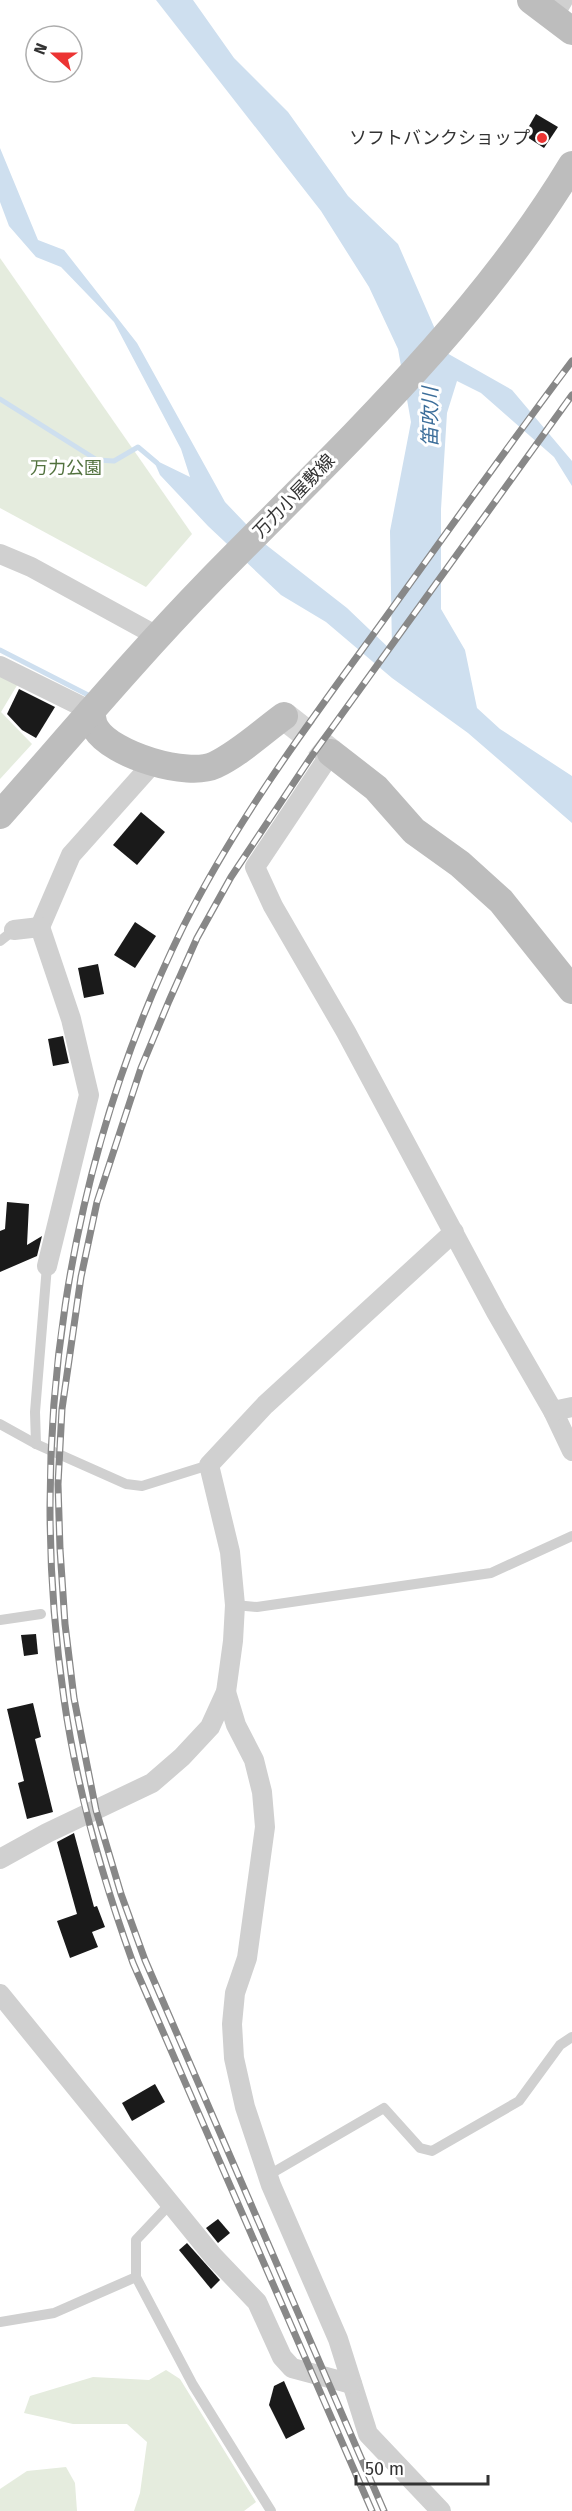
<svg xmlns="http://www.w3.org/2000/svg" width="572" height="2511" font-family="'Fira Sans','Noto Sans JP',sans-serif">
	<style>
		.green { fill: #e5ecde }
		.water { fill: #cedfef }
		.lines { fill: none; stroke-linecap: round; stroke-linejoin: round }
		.stream { stroke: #cedfef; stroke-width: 5 }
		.building { fill: #1a1a1a }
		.secondary-tunnel { stroke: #d6d6d6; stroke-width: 28; stroke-dasharray: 28 14; stroke-linecap: butt }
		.lane { stroke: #d0d0d0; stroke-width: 10 }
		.street { stroke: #d0d0d0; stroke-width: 20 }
		.secondary { stroke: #bdbdbd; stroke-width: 28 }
		.rail-casing { stroke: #888; stroke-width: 7 }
		.rail { stroke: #fff; stroke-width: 4.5; stroke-dasharray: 14; stroke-linecap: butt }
		.poi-dot { fill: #ec3433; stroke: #fff; stroke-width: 2 }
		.labels { text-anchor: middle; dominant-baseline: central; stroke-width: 6; stroke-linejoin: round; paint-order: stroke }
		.poi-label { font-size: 18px; fill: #333; stroke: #fff; text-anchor: end }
		.park-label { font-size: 18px; fill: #51713d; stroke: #fff }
		.street-label { font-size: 18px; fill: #333; stroke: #fff }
		.water-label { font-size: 20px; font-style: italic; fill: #3c6e9a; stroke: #fff }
	</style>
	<rect width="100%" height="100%" fill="#fff"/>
	<g class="green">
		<polygon points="0,258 192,534 146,587 0,508"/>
		<polygon points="0,673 19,682 1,712 32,744 0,779"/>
		<polygon points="166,2370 180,2379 256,2502 244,2511 134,2511 140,2493 147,2442 127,2424 73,2424 24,2413 30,2396 93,2377 149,2380"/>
		<polygon points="66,2467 75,2483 77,2511 0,2511 0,2489 27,2471"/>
	</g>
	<polygon class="water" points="156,0 193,0 234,58 288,112 348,196 398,244 445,352 512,390 572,461 572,486 554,457 481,393 457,381 447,413 441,509 441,609 465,650 477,708 500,729 572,776 572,823 468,733 392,678 326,622 281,595 208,526 160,475 153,459 190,477 181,449 114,322 61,267 36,257 9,226 0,202 0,148 38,240 64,250 137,343 225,502 265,544 347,608 392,651 390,531 411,422 398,349 369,287 321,211"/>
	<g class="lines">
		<g class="stream">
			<polyline points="0,399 97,460 114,461 138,447 157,463"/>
			<polyline points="0,650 92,697"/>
		</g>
	</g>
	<g class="building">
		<polygon points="536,114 558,127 544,148 524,135"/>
		<polygon points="19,689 55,707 36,738 22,730 7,714"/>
		<polygon points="141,812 165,832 137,865 113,845"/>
		<polygon points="135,922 156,936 135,968 114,955"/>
		<polygon points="98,964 104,994 84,998 78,968"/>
		<polygon points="63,1036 69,1063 53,1066 48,1039"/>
		<polygon points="7,1202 29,1204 27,1245 42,1236 37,1256 0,1272 0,1231 5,1229"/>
		<polygon points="36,1634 38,1654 24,1656 21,1635"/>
		<polygon points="33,1703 41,1737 35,1739 53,1812 27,1819 18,1783 24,1781 7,1709"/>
		<polygon points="74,1833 94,1907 97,1906 105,1927 92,1932 98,1947 70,1958 57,1921 77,1914 57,1842"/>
		<polygon points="155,2084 165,2102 132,2121 122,2103"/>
		<polygon points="218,2219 230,2233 218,2243 206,2228"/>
		<polygon points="187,2243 220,2280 211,2289 179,2250"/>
		<polygon points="284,2381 305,2429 286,2439 269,2405 274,2386"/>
	</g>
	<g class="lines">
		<polyline class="secondary-tunnel" points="284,716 331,753"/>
		<g class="lane">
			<polyline points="0,941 14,930"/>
			<polyline points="0,1424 36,1444 126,1484 142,1486 209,1465"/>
			<polyline points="36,1444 35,1412 47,1266"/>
			<polyline points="235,1605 257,1607 491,1573 572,1536"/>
			<polyline points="0,1620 41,1614"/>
			<polyline points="267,2176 384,2108 420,2148 432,2151 519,2101 560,2045 572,2037"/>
			<polyline points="170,2204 136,2240 136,2277 193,2385 271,2511"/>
			<polyline points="0,2322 54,2313 136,2277"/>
		</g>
		<g class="street">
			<polyline points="553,17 563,0"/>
			<polyline points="0,554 31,567 157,636"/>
			<polyline points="0,666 91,711"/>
			<polyline points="331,753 255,867 273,906 346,1032 496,1312 553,1411 572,1451"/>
			<polyline points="40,927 71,855 154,762"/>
			<polyline points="14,930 40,927 71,1019 89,1095 47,1266"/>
			<polyline points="553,1411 572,1407"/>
			<polyline points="226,1692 236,1725 254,1760 262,1792 265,1827 247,1958 235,1993 232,2024 234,2058 245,2107 271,2185 338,2339 368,2434 441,2511"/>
			<polyline points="0,1859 47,1833 152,1783 182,1757 210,1727 226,1692 233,1641 235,1605 230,1552 209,1465 265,1405 454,1232"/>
			<polyline points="0,1994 213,2256 257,2302 282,2357 292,2368 352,2384"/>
		</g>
		<g class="secondary">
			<polyline points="531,0 572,31"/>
			<path d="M91,711c1,6 2,14 5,18 16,26 92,49 119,36 25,-12 47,-33 69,-49"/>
			<polyline points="331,753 376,788 414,831 460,864 501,901 572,990"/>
			<path d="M0,815c69,-78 136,-158 209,-233 129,-132 267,-258 363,-417"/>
		</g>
		<g class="rail-casing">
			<g id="rail">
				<path d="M372,2511l-239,-548c-31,-86 -56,-173 -69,-264 -38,-262 2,-534 119,-772 53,-106 123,-200 192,-295 66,-91 130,-182 197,-271"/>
				<polyline points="384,2511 145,1960 121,1894 96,1810 87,1765 74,1698 65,1624 60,1549 58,1484 62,1409 81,1277 97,1202 141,1068 169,1001 197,938 231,877 311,757 572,395"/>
			</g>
		</g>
		<use href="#rail" class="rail"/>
	</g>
	<circle class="poi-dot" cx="542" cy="138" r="6"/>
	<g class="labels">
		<g class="poi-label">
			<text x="530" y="138">ソフトバンクショップ</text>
		</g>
		<g class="park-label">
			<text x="66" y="468">万力公園</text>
		</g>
		<g class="street-label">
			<text transform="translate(294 496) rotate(-46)">万力小屋敷線</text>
		</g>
		<g class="water-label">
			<text transform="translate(430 417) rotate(-90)">笛吹川</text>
		</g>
	</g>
	<g transform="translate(54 54) rotate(291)"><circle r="28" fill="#ffffff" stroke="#adadad" stroke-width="1.5"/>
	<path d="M0-4.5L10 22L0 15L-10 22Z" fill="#ec3433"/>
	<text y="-9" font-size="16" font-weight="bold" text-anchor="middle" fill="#333333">N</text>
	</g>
	<path d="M356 2475v9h132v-9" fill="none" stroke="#333333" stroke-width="3"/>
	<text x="365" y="2475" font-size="18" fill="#333333" stroke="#ffffff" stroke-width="4.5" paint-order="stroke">50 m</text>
</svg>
